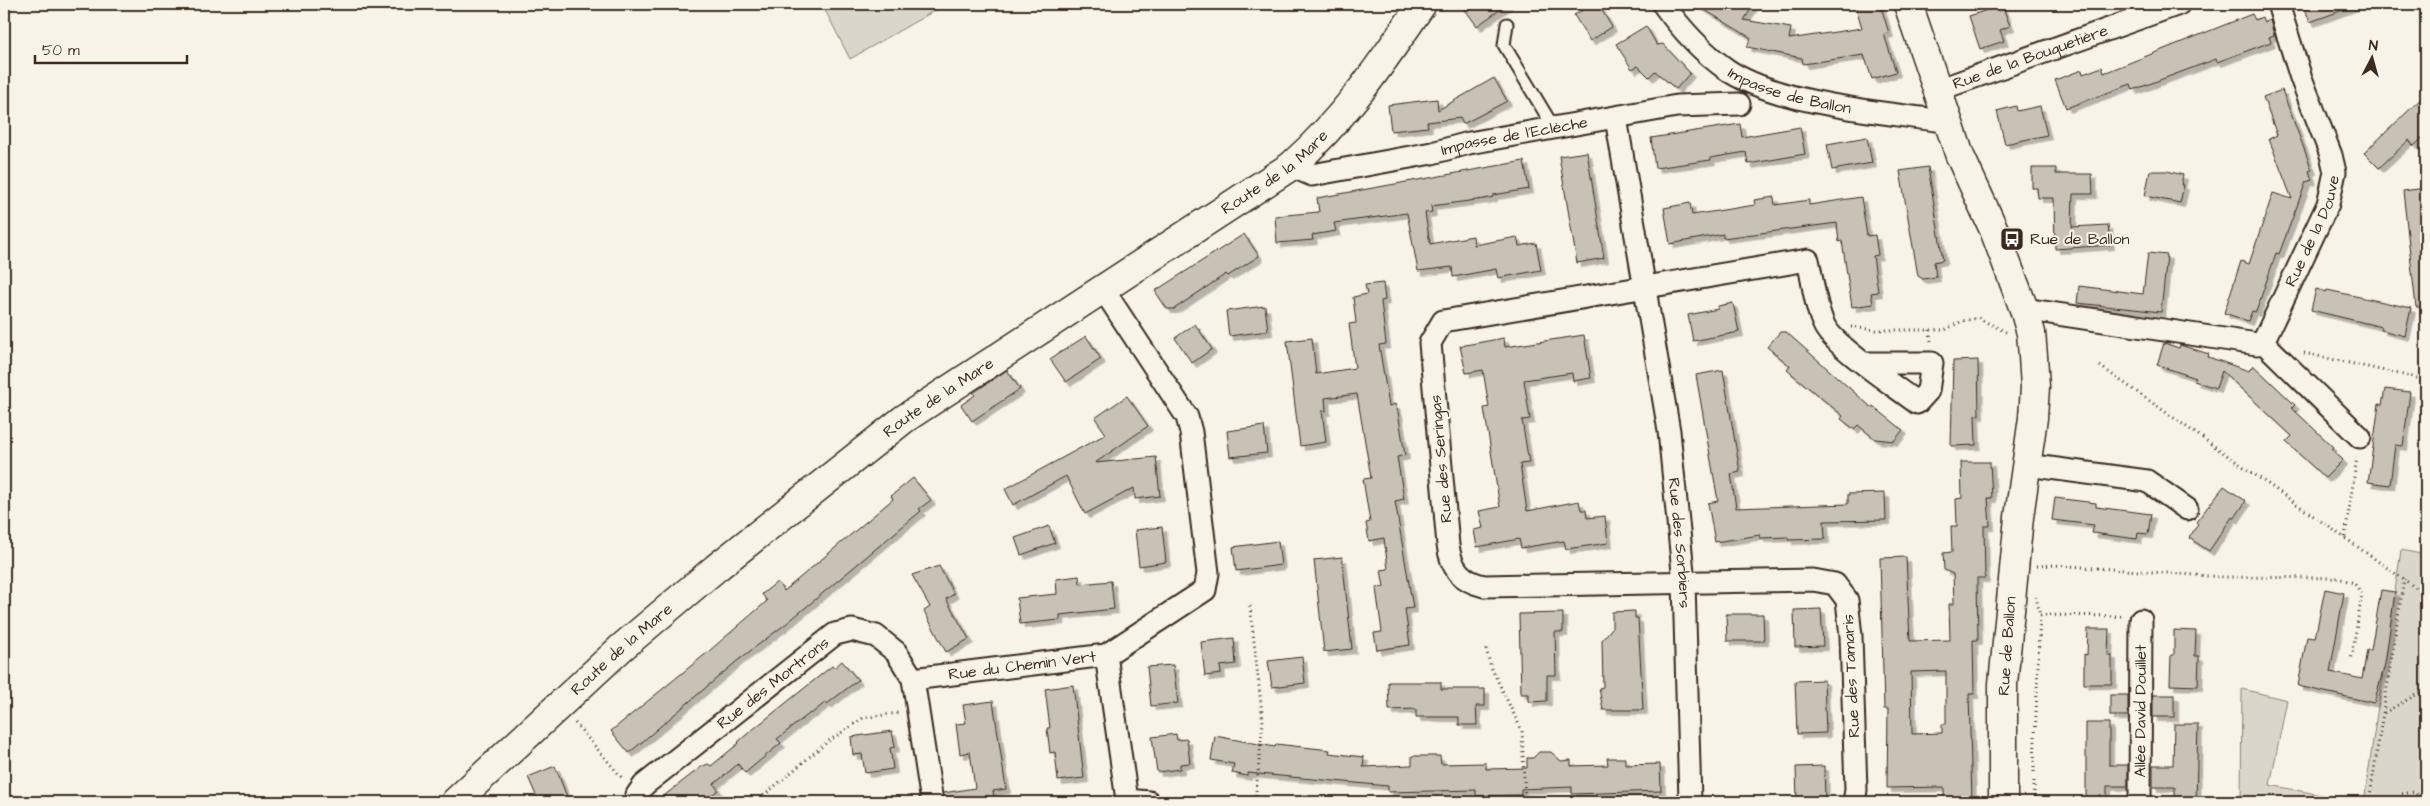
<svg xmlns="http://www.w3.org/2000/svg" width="2430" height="806" font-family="'Architects Daughter',sans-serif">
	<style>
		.green { fill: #dbd6cb; stroke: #8b8074 }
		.building { fill: #c8c1b6; stroke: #3b2a1e; fill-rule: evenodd; filter: url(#shadow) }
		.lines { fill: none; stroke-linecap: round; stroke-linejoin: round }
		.service-casing { stroke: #3b2a1e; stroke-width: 15 }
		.minor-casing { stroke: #3b2a1e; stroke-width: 25 }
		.tertiary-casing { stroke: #3b2a1e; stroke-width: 31 }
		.path { stroke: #3b2a1e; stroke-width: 3; stroke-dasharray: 1 4; stroke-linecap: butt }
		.service { stroke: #f7f3e8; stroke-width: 11 }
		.minor { stroke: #f7f3e8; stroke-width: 21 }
		.tertiary { stroke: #f7f3e8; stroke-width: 28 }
		.labels { text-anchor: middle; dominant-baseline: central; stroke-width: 4; stroke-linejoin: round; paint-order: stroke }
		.street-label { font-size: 16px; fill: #3b2a1e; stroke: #f7f3e8 }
		.poi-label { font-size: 16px; fill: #3b2a1e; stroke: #f7f3e8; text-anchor: start }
	</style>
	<defs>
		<filter id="shadow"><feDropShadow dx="4.5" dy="4.5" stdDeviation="0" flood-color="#0004"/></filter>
	</defs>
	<rect width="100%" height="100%" fill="#f7f3e8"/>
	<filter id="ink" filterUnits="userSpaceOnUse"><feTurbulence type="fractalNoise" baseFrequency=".02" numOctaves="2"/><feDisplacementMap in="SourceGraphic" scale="10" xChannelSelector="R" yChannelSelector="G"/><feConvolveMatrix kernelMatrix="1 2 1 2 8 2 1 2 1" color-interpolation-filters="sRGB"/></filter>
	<g filter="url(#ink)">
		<g class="green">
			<polygon points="822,4 946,4 850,59"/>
			<polygon points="2401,550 2426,555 2426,802 2364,802"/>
			<polygon points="2242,689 2287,700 2270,785 2357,802 2241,802"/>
		</g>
		<g class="building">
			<polygon points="1461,4 1508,4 1477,26"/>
			<polygon points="1593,4 1598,4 1612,27 1590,41 1574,15"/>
			<polygon points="1695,4 1754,4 1744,20 1791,28 1789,39 1862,28 1855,4 1880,4 1889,33 1884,34 1896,72 1872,79 1864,55 1803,64 1802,58 1747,47 1751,38"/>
			<polygon points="2303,4 2354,4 2354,6 2310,22"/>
			<polygon points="2002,5 2010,26 2000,30 2004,41 1980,49 1969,16"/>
			<polygon points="2252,14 2255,20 2262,17 2264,22 2270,20 2274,35 2269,37 2271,42 2217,62 2216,59 2133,90 2131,84 2066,108 2055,80 2082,70 2083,74 2102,67 2104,73"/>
			<polygon points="1646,26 1657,45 1663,44 1690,73 1676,89 1655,71 1649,77 1638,66 1632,69 1616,44"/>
			<polygon points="1494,78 1507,101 1463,124 1460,118 1427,122 1428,127 1391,131 1388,105 1437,99 1438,110"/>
			<polygon points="2282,90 2312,170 2309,171 2312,180 2306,182 2279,254 2276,253 2256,312 2252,311 2248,321 2224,313 2241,261 2249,264 2273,193 2292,199 2269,139 2277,135 2263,97"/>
			<polygon points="2426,94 2426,134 2414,146 2409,140 2379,168 2364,153"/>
			<polygon points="2016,106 2017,111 2040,106 2047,135 2005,144 1997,111"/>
			<polygon points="1740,124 1742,137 1800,127 1805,154 1748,164 1746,152 1710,158 1711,160 1655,168 1651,138"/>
			<polygon points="1867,137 1872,163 1832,170 1827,144"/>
			<polygon points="1587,152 1604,258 1577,263 1559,156"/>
			<polygon points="1524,161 1529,189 1493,195 1493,197 1484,199 1431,206 1432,212 1425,213 1430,244 1473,236 1474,245 1517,237 1519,246 1536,243 1541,270 1498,278 1496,269 1453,277 1452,267 1418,271 1407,213 1334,223 1336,231 1312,235 1313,240 1277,243 1275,216 1319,212 1317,198"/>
			<polygon points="1928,167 1943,260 1934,262 1936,277 1923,279 1918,276 1900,171"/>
			<polygon points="2032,168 2056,168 2056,174 2092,174 2093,194 2073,194 2072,227 2108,225 2110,245 2055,249 2054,198 2038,198 2037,188 2032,188"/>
			<polygon points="2150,171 2167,171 2183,175 2181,185 2184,185 2180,203 2145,196"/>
			<polygon points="2426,188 2426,307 2416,307 2403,191"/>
			<polygon points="1774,197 1775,205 1809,200 1809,205 1861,197 1867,236 1875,235 1878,255 1873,256 1878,292 1871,293 1873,304 1852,307 1842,241 1839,242 1837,223 1723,238 1723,234 1670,244 1664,208 1690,203 1692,215 1755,205 1754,200"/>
			<polygon points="1244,234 1259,256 1228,276 1226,274 1174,309 1167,309 1155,291"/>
			<polygon points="2148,253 2167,255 2161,312 2077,303 2079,286 2143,294"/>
			<polygon points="1383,283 1385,300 1381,301 1386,344 1379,345 1389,406 1395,404 1398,412 1405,455 1397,457 1404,499 1395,501 1413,608 1405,609 1410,645 1377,650 1374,633 1382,632 1376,588 1384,587 1381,570 1388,569 1384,538 1369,541 1366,523 1370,522 1363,479 1371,478 1357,394 1325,398 1326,411 1322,411 1326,442 1300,446 1287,341 1312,338 1316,374 1355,368 1349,324 1356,323 1353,297 1367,294 1365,285"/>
			<polygon points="2316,289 2326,292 2327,290 2411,308 2405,336 2381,330 2382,327 2311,310"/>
			<polygon points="1733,303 1739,332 1693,341 1688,315 1718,309 1718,306"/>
			<polygon points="1265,306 1268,331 1229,336 1226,311"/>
			<polygon points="1195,324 1212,349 1192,363 1175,338"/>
			<polygon points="1780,332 1786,332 1872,408 1873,406 1903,430 1894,441 1875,439 1858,425 1854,429 1841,419 1843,416 1787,370 1790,366 1767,347"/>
			<polygon points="1584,335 1591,378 1573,381 1572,373 1524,380 1530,419 1522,420 1529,463 1520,464 1527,511 1579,501 1581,510 1586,510 1587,518 1605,516 1608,543 1566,549 1564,541 1521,548 1519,539 1477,547 1474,530 1483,528 1479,511 1500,507 1484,408 1489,407 1483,370 1466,373 1460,346 1504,338 1505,347"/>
			<polygon points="1086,336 1101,359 1066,382 1050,359"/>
			<polygon points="2164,343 2179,348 2180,345 2209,354 2208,357 2249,371 2253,365 2295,405 2292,408 2333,447 2331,449 2343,460 2325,478 2286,442 2292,436 2222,371 2216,388 2194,381 2196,378 2157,365"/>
			<polygon points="1978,360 1979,415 1975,415 1976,445 1951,446 1953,361"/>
			<polygon points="1007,370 1020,389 972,421 961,405 975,395 973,393"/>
			<polygon points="1723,370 1740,472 1731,474 1736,508 1848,504 1848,494 1885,493 1886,520 1824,521 1825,539 1788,540 1788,537 1760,538 1760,535 1715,542 1708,503 1718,501 1696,375"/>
			<polygon points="2385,389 2410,392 2403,446 2395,445 2390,485 2368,482 2379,404 2382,405"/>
			<polygon points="1127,396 1148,426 1095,463 1156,457 1160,496 1135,499 1134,488 1085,514 1066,476 1013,505 1005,489 1106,434 1095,418"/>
			<polygon points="1264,426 1267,453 1230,457 1227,431"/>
			<path d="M1961,462h29l2,36h-4l2,28h-6l1,52h-8l1,62h-5l1,54h-5l3,108h-28v-15l-57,1 1,-79h-4l-4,-151 26,-1 4,84 40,-1 -1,-36h5l-1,-30 -9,-4 -1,-17 9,-1 -1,-26h6l-1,-27 6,-1zM1946,671v53h-4v9l-30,1 -1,-62z"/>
			<polygon points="913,478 931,500 919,509 921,511 787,623 737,661 629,753 611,731 708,652 767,601 762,594 777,582 784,591 893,499 891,496"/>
			<polygon points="2224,486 2246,501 2234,519 2232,517 2209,551 2189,538 2198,524 2196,522"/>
			<polygon points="2055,498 2096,503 2096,507 2151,514 2148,534 2138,533 2137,539 2092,533 2094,525 2052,520"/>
			<polygon points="1049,526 1055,543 1021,555 1015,538"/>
			<polygon points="1162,527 1166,562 1139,566 1135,530"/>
			<polygon points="1278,541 1281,565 1236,571 1233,547"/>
			<polygon points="1342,557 1352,649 1324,652 1314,560"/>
			<polygon points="939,566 954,594 946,599 969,639 946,652 924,611 930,607 912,575"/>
			<polygon points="1079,576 1080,584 1111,581 1114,609 1060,615 1060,620 1020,624 1017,598 1057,594 1056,579"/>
			<polygon points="2325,589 2344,593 2330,672 2362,679 2367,650 2371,650 2381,590 2395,592 2385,664 2374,703 2298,686 2307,637 2315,638"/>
			<polygon points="1821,609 1823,646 1795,647 1794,610"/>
			<polygon points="1635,611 1635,618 1638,618 1643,710 1603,710 1599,688 1603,687 1602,640 1612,628 1612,612"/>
			<polygon points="1563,613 1563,632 1555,632 1556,675 1547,675 1547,701 1529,702 1529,694 1521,694 1519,614"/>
			<polygon points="1726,614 1763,614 1764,641 1727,641"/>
			<polygon points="2088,629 2109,629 2108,655 2112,655 2112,684 2084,684 2084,654 2087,655"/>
			<polygon points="2174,630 2196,631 2195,656 2199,656 2198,686 2170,685 2171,655 2174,655"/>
			<polygon points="1234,638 1236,664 1220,666 1221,674 1205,676 1201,642"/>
			<polygon points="1302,657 1305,683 1272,687 1268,661"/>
			<polygon points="842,661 858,680 827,704 826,702 811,714 810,713 777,739 781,743 745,773 738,764 714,784 718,790 703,802 656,802 701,767 708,764 711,766 739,743 738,742 746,735 832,666 834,668"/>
			<polygon points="1173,665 1178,703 1151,706 1147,667"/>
			<polygon points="1824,680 1826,733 1797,734 1795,681"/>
			<polygon points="1388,682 1441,682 1441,689 1485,689 1485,706 1476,706 1477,725 1459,725 1459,717 1416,717 1416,709 1389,710"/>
			<polygon points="1073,685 1084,778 1058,781 1055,752 1050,753 1047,728 1050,728 1045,689"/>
			<rect x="2110" y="695" width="18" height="21"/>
			<rect x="2153" y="695" width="21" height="22"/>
			<polygon points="993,701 1006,789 993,791 995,802 944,802 943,793 975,788 970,752 960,754 956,724 966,723 963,705"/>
			<polygon points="2086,723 2109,723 2109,765 2128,765 2128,786 2107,786 2107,802 2086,802"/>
			<polygon points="2174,724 2198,724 2196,802 2175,802 2175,787 2153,787 2153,765 2173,765"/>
			<polygon points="892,731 895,747 890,748 893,769 865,773 862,754 853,755 851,737"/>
			<polygon points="1176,734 1177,740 1187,739 1190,763 1180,764 1180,769 1157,772 1152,737"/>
			<polygon points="1215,736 1275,747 1276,744 1330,750 1329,753 1364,757 1363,767 1412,765 1412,756 1440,756 1441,764 1486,763 1486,769 1527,768 1527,758 1533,758 1539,752 1551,752 1561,761 1571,760 1571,766 1608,765 1607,758 1625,758 1625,765 1660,764 1661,791 1572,794 1572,787 1521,789 1521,795 1476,796 1476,790 1388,792 1388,786 1248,773 1247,776 1232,773 1234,764 1211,760"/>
			<polygon points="555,766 569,802 539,802 528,777"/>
			<polygon points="1824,766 1825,801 1797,802 1796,767"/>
		</g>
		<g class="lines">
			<g class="service-casing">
				<polyline id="service" points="1507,24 1504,45 1554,128"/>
			</g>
			<g class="minor-casing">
				<g id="minor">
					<path id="s1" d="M1663,4c18,25 38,47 63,65 49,34 151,43 210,51l10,-2"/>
					<path id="s2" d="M1938,90l241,-86"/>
					<path id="s3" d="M1616,118l53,313 15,151 6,220"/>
					<path id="s4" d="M1291,166l21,9 120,-22 37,-10 208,-37 62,-2"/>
					<path id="s5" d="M2024,309l233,35 6,-2 65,-138 7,-32 -4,-17 -30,-77 -23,-74"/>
					<polyline points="2263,342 2360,437"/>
					<polyline points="2027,465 2147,481 2187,509"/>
					<polyline points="1106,655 1127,800 1149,802"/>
					<path id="s6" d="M913,679l193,-24 99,-65 3,-17 -17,-141 -4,-15 -84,-128"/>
					<path id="s7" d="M635,802l2,-7 7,-10 191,-151 17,-4 24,6 20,16 17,27 19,123"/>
					<path d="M1854,802l2,-12 -5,-154 -4,-36 -12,-16 -22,-4 -329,6c-23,-5 -33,-18 -36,-41l-18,-202 13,-22 365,-61c5,21 7,48 17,67 11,20 71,60 92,76l11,-12 4,-28h-66"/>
					<path id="s8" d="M2140,802l1,-182"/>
				</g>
			</g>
			<g class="tertiary-casing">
				<g id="tertiary">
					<polyline points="1908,4 1960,156 1994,230 2024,309 2031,333 2033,356 2035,387 2033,418 2019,517 2003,684 2003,802"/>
					<path id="s9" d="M455,802l166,-154 95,-80 188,-149 387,-253c55,-49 90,-102 131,-162"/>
				</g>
			</g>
			<g class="path">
				<polyline points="1851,327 1876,330 1945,330 1962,321 1978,318 2006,332"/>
				<polyline points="1930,330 1931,342"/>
				<polyline points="2304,353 2426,380"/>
				<polyline points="2100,366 2426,595"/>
				<polyline points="2345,537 2357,457"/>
				<polyline points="2037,566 2055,565 2222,577 2338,578 2354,583 2362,594 2351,661"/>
				<polyline points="1250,606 1263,722 1255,802"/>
				<polyline points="2040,615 2122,616"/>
				<polyline points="1486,649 1491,667 1522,731 1525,802"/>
				<polyline points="2384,713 2426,689"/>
				<polyline points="575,723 623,779"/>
				<polyline points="2426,734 2426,749"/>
				<polyline points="756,802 826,743 863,718 898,713"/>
				<polyline points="2034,802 2034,764 2040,615 2036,597"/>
				<polyline points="2369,802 2404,579"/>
				<polyline points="2397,802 2401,794 2414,792 2426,802"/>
			</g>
			<use href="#service" class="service"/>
			<use href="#minor" class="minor"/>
			<use href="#tertiary" class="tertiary"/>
		</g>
	</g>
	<defs>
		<g id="bus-square" transform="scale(1.25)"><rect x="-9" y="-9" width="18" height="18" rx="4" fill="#3b2a1e" stroke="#f7f3e8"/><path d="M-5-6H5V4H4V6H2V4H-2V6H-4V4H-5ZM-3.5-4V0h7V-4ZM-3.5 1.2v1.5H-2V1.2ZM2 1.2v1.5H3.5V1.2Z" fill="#fff"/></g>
	</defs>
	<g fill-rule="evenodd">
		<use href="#bus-square" x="2012" y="239"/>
	</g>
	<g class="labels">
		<g class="street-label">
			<text stroke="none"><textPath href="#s2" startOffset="98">Rue de la Bouquetière</textPath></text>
			<text stroke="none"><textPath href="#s1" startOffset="159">Impasse de Ballon</textPath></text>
			<text stroke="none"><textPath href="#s4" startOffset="229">Impasse de l'Eclèche</textPath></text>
			<text stroke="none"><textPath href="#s9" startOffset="1036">Route de la Mare</textPath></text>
			<text stroke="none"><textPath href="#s5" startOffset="364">Rue de la Douve</textPath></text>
			<text stroke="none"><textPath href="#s9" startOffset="631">Route de la Mare</textPath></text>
			<text transform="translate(1441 459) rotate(-95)">Rue des Seringas</text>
			<text stroke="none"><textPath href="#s3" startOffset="430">Rue des Sorbiers</textPath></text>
			<text transform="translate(2007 646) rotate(-86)">Rue de Ballon</text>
			<text stroke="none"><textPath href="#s9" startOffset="226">Route de la Mare</textPath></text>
			<text stroke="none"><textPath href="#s6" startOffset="110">Rue du Chemin Vert</textPath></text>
			<text transform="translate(1851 676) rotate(-93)">Rue des Tamaris</text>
			<text stroke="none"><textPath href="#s7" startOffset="184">Rue des Mortrons</textPath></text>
			<text stroke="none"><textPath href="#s8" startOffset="91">Allée David Douillet</textPath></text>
		</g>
		<g class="poi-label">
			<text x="2030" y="239">Rue de Ballon</text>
		</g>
	</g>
	<rect width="2430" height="806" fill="none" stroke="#f7f3e8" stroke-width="20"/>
	<rect x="10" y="10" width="2410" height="786" fill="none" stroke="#3b2a1e" stroke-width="2" filter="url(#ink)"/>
	<g transform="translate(2372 58) rotate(6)" stroke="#f7f3e8" stroke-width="4" paint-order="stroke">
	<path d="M0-4L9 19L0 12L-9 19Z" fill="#3b2a1e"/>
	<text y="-8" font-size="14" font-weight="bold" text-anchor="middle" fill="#3b2a1e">N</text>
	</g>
	<path d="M35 55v8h152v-8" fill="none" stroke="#3b2a1e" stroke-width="2.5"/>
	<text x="42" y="55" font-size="15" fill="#3b2a1e" stroke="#f7f3e8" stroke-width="4" paint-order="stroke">50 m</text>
</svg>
